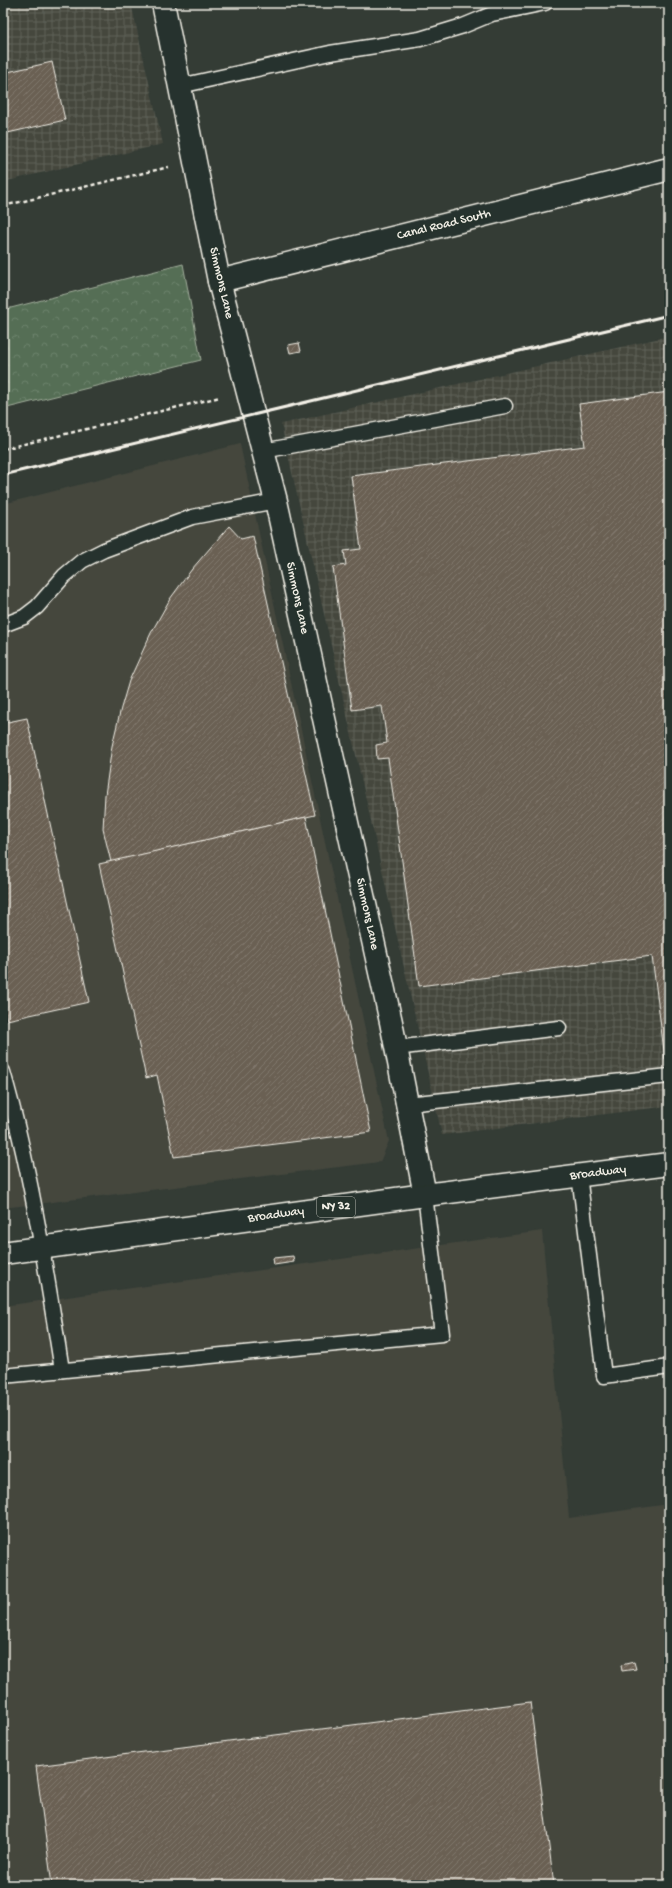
<svg xmlns="http://www.w3.org/2000/svg" width="672" height="1888" font-family="'Gochi Hand',sans-serif">
	<style>
		.built { fill: #44473e }
		.industrial { fill: url(#industrial-grid) }
		.forest { fill: url(#forest-crowns); stroke: #a4b09e }
		.building { fill: url(#building-hatch); stroke: #f4f1e8 }
		.lines { fill: none; stroke-linecap: round; stroke-linejoin: round }
		.service-casing { stroke: #f4f1e8; stroke-width: 17 }
		.minor-casing { stroke: #f4f1e8; stroke-width: 25 }
		.primary-casing { stroke: #f4f1e8; stroke-width: 25 }
		.path { stroke: #f4f1e8; stroke-width: 2.5; stroke-dasharray: 4 3; stroke-linecap: butt }
		.service { stroke: #26332d; stroke-width: 14 }
		.minor { stroke: #26332d; stroke-width: 22 }
		.primary { stroke: #26332d; stroke-width: 22 }
		.rail { stroke: #f4f1e8; stroke-width: 3 }
		.labels { text-anchor: middle; dominant-baseline: central; stroke-width: 3.5; stroke-linejoin: round; paint-order: stroke }
		.shield { fill: #26332d; stroke: #b6b8b0; stroke-width: 1 }
		.shield-label { font-size: 12px; font-weight: bold; fill: #f4f1e8 }
		.street-label { font-size: 13px; fill: #f4f1e8; stroke: #26332d }
	</style>
	<defs>
		<pattern id="industrial-grid" width="8" height="8" patternUnits="userSpaceOnUse"><rect width="8" height="8" fill="#44473e"/><path d="M0 4h8M4 0v8" fill="none" stroke="#60625a"/></pattern>
		<pattern id="forest-crowns" width="20" height="18" patternUnits="userSpaceOnUse"><rect width="20" height="18" fill="#546e54"/><path d="M2 6a3 3 0 1 1 6 0M12 15a3 3 0 1 1 6 0" fill="none" stroke="#6d836d"/></pattern>
		<pattern id="building-hatch" width="6" height="6" patternUnits="userSpaceOnUse"><rect width="6" height="6" fill="#6a6053"/><path d="M-1 1l2-2M0 6l6-6M5 7l2-2" fill="none" stroke="#80776c"/></pattern>
	</defs>
	<rect width="100%" height="100%" fill="#343c35"/>
	<filter id="ink" filterUnits="userSpaceOnUse"><feTurbulence type="fractalNoise" baseFrequency=".025" numOctaves="2"/><feDisplacementMap in="SourceGraphic" scale="8" xChannelSelector="R" yChannelSelector="G"/><feConvolveMatrix kernelMatrix="1 2 1 2 8 2 1 2 1" color-interpolation-filters="sRGB"/></filter>
	<g filter="url(#ink)">
		<g class="built">
			<polygon points="240,444 389,1141 380,1162 3,1208 3,504"/>
			<polygon points="542,1231 569,1518 669,1504 669,1885 3,1885 3,1306"/>
		</g>
		<g class="industrial">
			<polygon points="3,3 131,3 163,144 3,182"/>
			<polygon points="669,336 669,1106 442,1135 281,424"/>
		</g>
		<polygon class="forest" points="183,264 201,360 3,409 3,310"/>
		<g class="building">
			<polygon points="52,62 65,120 3,134 3,73"/>
			<polygon points="299,343 301,351 290,353 288,345"/>
			<polygon points="669,392 669,1059 665,1059 652,956 419,986 388,758 377,759 376,745 387,743 382,706 352,710 333,567 346,565 344,551 361,549 351,476 585,446 579,404"/>
			<polygon points="229,526 241,539 253,536 315,815 111,862 103,829 105,795 112,746 121,708 129,681 151,633 170,599 192,569"/>
			<polygon points="27,718 89,1002 7,1020 3,1002 3,723"/>
			<polygon points="306,817 371,1132 174,1157 157,1075 146,1078 99,864"/>
			<polygon points="293,1256 294,1262 274,1265 273,1258"/>
			<polygon points="634,1662 636,1669 622,1671 621,1665"/>
			<polygon points="530,1702 554,1885 52,1885 36,1766"/>
		</g>
		<g class="lines">
			<g class="service-casing">
				<g id="service">
					<polyline points="180,86 330,53 420,39 463,26 492,14 545,3"/>
					<polyline points="263,451 505,406"/>
					<polyline points="3,625 24,617 37,607 64,576 82,561 104,550 192,517 276,501"/>
					<polyline points="396,1048 559,1028"/>
					<path d="M3,1072c28,98 43,198 59,298"/>
					<polyline points="407,1104 669,1076"/>
					<polyline points="579,1175 604,1376 669,1367"/>
					<polyline points="3,1376 442,1334 425,1195"/>
				</g>
			</g>
			<g class="minor-casing">
				<g id="minor">
					<polyline points="163,3 219,281 276,501 391,1022 425,1195"/>
					<polyline points="219,281 669,169"/>
				</g>
			</g>
			<g class="primary-casing">
				<polyline id="primary" points="3,1253 425,1195 669,1164"/>
			</g>
			<g class="path">
				<polyline points="3,206 169,167"/>
				<polyline points="3,449 220,397"/>
			</g>
			<use href="#service" class="service"/>
			<use href="#minor" class="minor"/>
			<use href="#primary" class="primary"/>
			<polyline class="rail" points="3,475 669,315"/>
		</g>
	</g>
	<g class="labels">
		<rect class="shield" x="317" y="1197" width="38" height="20" rx="3"/>
		<g class="shield-label">
			<text x="336" y="1207">NY 32</text>
		</g>
		<g class="street-label">
			<text transform="translate(444 225) rotate(-14)">Canal Road South</text>
			<text transform="translate(221 283) rotate(77)">Simmons Lane</text>
			<text transform="translate(297 598) rotate(78)">Simmons Lane</text>
			<text transform="translate(367 914) rotate(78)">Simmons Lane</text>
			<text transform="translate(598 1173) rotate(-7)">Broadway</text>
			<text transform="translate(276 1215) rotate(-8)">Broadway</text>
		</g>
	</g>
	<rect width="672" height="1888" fill="none" stroke="#26332d" stroke-width="16"/>
	<rect x="8" y="8" width="656" height="1872" fill="none" stroke="#f4f1e8" stroke-width="1.5" filter="url(#ink)"/>
</svg>
